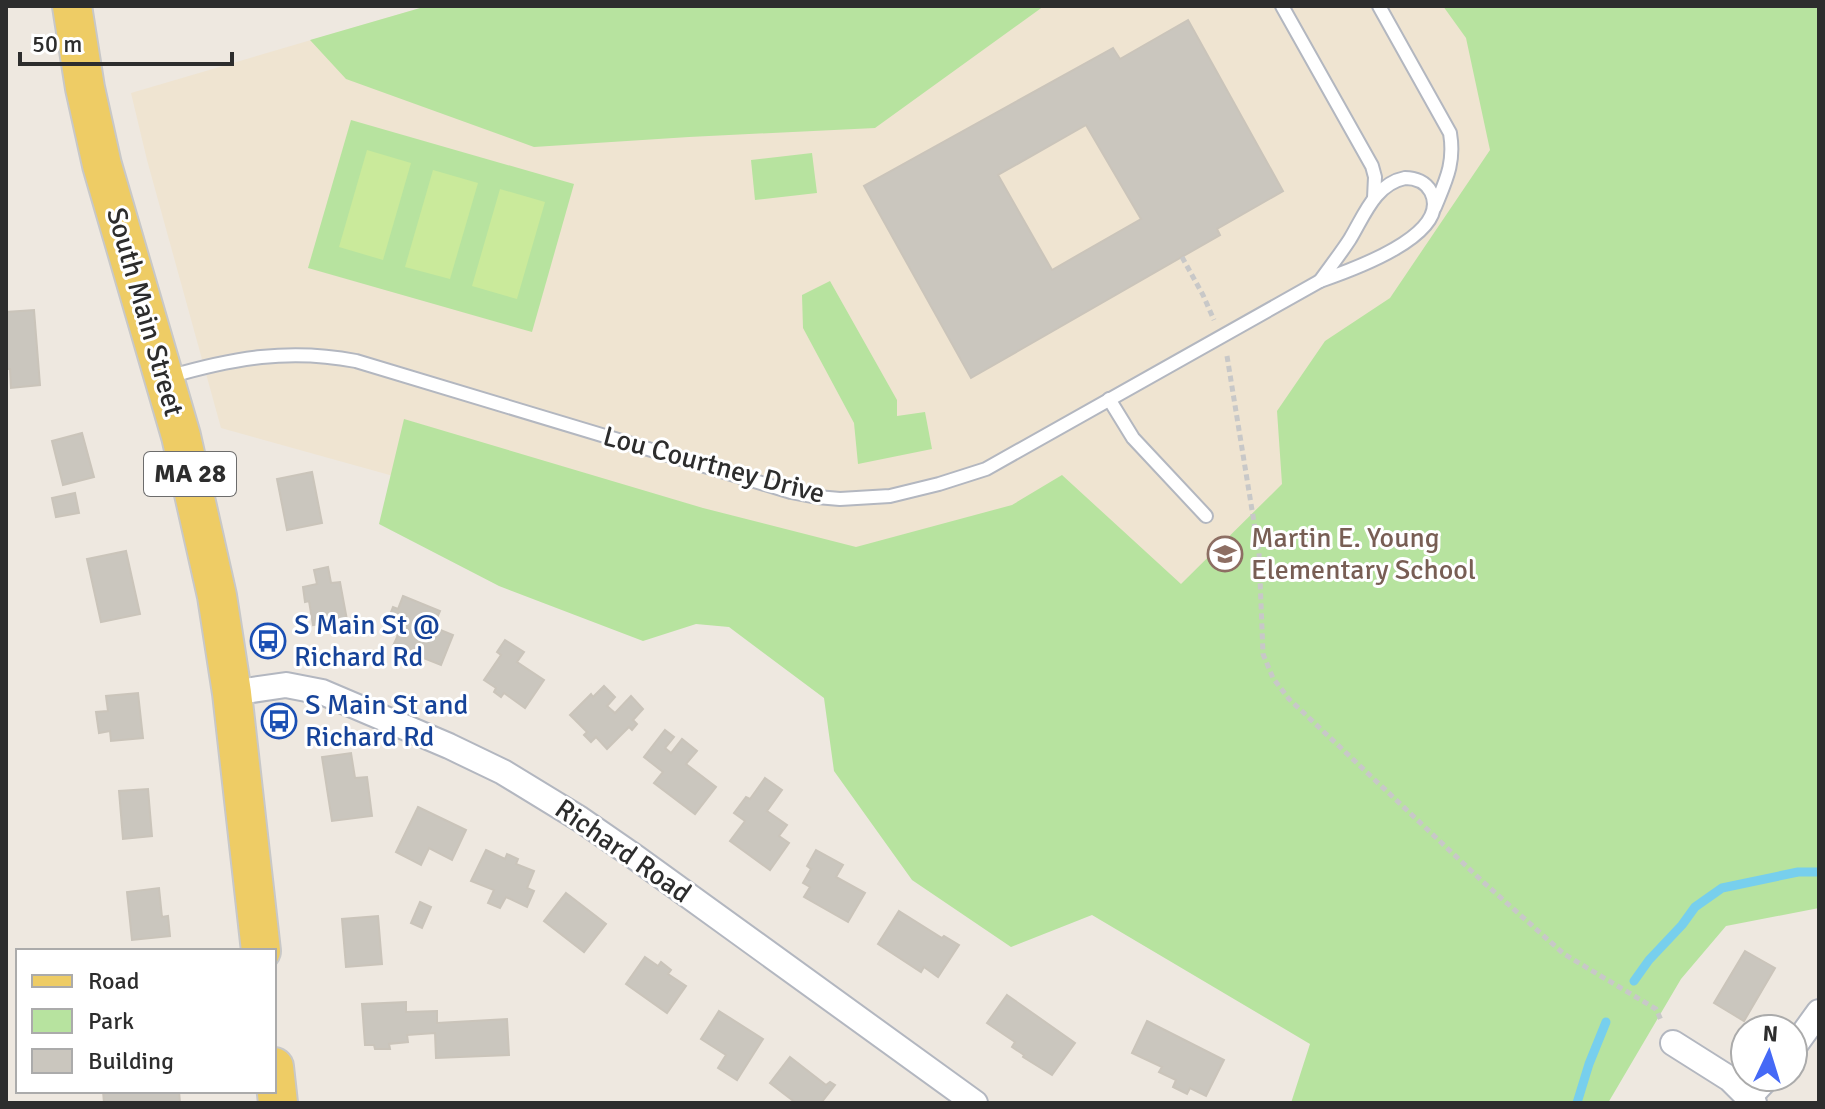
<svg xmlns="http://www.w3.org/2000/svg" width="1825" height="1109" font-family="Signika,sans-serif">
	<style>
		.education { fill: #efe4d1 }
		.green { fill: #b7e39f }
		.pitch { fill: #caea9b }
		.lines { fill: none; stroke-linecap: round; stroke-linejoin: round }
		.stream { stroke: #77cfed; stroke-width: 9 }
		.building { fill: #cac6be; stroke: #cac4ba; stroke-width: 2; fill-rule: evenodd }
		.service-casing { stroke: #b3b7c0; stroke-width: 16 }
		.minor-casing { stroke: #b3b7c0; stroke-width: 28 }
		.primary-casing { stroke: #c8c8c8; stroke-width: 42 }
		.path { stroke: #c8c8c8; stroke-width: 5; stroke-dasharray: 6 4; stroke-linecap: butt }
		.service { stroke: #fff; stroke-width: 12 }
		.minor { stroke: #fff; stroke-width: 24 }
		.primary { stroke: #eecc65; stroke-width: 38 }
		.labels { text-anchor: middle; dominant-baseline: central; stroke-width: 6; stroke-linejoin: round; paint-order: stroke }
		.shield { fill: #fff; stroke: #6c6c6c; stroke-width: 2 }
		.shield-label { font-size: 26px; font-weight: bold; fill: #2d2d2d }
		.street-label { font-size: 28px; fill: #2d2d2d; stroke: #fff }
		.education-label { font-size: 28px; fill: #785e54; stroke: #fff; text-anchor: start }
		.transit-label { font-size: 28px; fill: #164399; stroke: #fff; text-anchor: start }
	</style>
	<rect width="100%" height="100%" fill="#eee8e0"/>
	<polygon class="education" points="427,6 1557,6 1538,1103 641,545 221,428 147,160 131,93"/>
	<g class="green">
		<polygon points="427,6 1044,6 875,128 689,137 534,147 346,79 310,40"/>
		<polygon points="1443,6 1819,6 1819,908 1726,926 1681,979 1608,1103 1291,1103 1310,1044 1092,915 1011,947 912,880 834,771 824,698 729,627 696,624 643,641 499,586 379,524 404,419 703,508 856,547 1012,505 1062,475 1181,584 1282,484 1277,411 1325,341 1390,298 1490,150 1466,38"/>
		<polygon points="351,120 574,184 532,332 308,268"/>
		<polygon points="812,153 817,193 755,200 751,160"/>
		<polygon points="830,281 897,400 897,416 925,412 932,449 858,464 854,423 803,328 802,295"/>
	</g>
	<g class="pitch">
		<polygon points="367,150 411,163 383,260 339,247"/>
		<polygon points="433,170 478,183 450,279 405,267"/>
		<polygon points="500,189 545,202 517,299 472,286"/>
	</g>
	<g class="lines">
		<g class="stream">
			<polyline points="1634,981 1649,960 1682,925 1695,907 1722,888 1798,872 1819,872"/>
			<polyline points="1577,1103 1589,1064 1606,1022"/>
		</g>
	</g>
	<g class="building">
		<path d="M1188,20l95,171 -66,38 3,6 -249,143 -107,-192 249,-138 7,11zM1086,125l55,94 -89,51 -54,-95z"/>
		<polygon points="34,310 40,385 11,388 10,369 6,369 6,312"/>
		<polygon points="82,433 94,477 63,485 52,441"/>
		<polygon points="312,472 322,523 287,530 277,479"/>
		<polygon points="75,493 79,513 56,517 52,498"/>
		<polygon points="126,551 140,614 101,622 87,559"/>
		<polygon points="328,567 331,583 340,582 347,620 313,625 309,601 305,602 303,587 317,584 314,570"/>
		<polygon points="403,596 440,611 433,627 453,635 441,665 393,646 398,635 384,629 393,607 398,609"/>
		<polygon points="505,640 524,652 517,662 544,680 525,708 504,693 501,697 494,692 496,688 484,680 501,655 497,652"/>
		<polygon points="604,686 615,697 607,706 615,713 631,696 643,709 633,720 637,724 632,730 629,727 607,749 596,737 591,742 584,735 587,732 570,715 591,694 593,697"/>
		<polygon points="138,693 143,738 111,741 110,731 99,733 96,712 108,711 106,696"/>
		<polygon points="665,730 674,737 665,748 671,753 682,739 697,751 686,764 716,787 695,814 654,783 663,772 644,757"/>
		<polygon points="351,753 355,778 367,777 372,816 332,821 322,757"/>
		<polygon points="765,778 782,790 767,811 787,825 779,836 789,843 770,870 730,841 745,821 734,813 746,797 750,799"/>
		<polygon points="148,789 152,836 123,839 119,791"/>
		<polygon points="418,807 466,830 452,860 429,848 421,865 396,852"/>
		<polygon points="486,850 505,859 507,854 518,859 516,864 534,871 527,888 534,891 527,907 506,897 500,908 488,903 494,890 471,881"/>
		<polygon points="816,850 843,865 836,877 865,893 848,922 804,897 810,887 803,883 811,869 807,866"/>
		<polygon points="159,888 162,917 168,916 170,936 132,940 127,892"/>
		<polygon points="566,893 606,924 584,952 544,921"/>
		<polygon points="420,902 431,907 422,928 411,923"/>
		<polygon points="899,911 942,938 944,936 959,945 938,977 924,967 921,972 878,944"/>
		<polygon points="378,916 382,964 346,967 342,919"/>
		<polygon points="1745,951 1775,968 1744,1021 1714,1003"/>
		<polygon points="645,957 658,966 661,962 671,970 668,974 686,986 667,1013 626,984"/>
		<polygon points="1007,995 1075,1043 1052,1075 1023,1057 1024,1055 1012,1047 1015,1042 987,1023"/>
		<polygon points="406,1002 406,1012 437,1011 437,1023 507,1019 509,1055 436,1058 435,1033 407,1035 408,1042 389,1044 390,1049 375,1049 374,1045 365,1045 362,1004"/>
		<polygon points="719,1011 763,1039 737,1080 718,1068 726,1055 701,1039"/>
		<polygon points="1147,1021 1224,1060 1206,1096 1190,1088 1187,1094 1173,1087 1176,1080 1159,1072 1162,1067 1132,1053"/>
		<polygon points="790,1057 826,1085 830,1082 835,1085 821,1103 796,1103 770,1083"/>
		<polygon points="103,1091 179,1091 180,1103 104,1103"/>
	</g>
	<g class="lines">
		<g class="service-casing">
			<g id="service">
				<polyline points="1282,6 1372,166 1375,177 1374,198"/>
				<path d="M1379,6l71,127c5,30 -4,47 -15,74"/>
				<path d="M1405,178c10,0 21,4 26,14 22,43 -82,79 -111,89 10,-14 21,-28 30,-42 14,-23 25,-55 55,-61z"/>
				<path d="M168,377c65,-19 121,-29 188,-16l435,131 26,5 23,2 50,-3 49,-12 47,-15 334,-188"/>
				<polyline points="1109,399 1133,438 1206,516"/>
			</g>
		</g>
		<g class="minor-casing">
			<g id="minor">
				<polyline points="232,693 286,685 322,692 449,746 503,772 580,819 635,857 975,1103"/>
				<polyline points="1673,1043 1730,1079 1754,1103"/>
				<polyline points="1793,1048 1819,1012"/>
				<polyline points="1749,1097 1768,1077"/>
			</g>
		</g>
		<g class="primary-casing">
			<g id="primary">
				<polyline points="72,6 85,88 102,165 181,436 217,596 232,693 261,951"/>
				<polyline points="274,1067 278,1103"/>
			</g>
		</g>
		<g class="path">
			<polyline points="1182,257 1203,295 1214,320"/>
			<polyline points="1227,356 1259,553 1263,654 1273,678 1289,699 1481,880 1564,954 1656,1009 1662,1022"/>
		</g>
		<use href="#service" class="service"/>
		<use href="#minor" class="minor"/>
		<use href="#primary" class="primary"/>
	</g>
	<defs>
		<g id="school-ring" transform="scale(1.8)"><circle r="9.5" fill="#fff" stroke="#8d6e63" stroke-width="1.5"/><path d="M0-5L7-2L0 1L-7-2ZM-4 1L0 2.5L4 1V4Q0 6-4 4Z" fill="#8d6e63"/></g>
		<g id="bus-ring" transform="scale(1.8)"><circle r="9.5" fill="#fff" stroke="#1a4fb4" stroke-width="1.5"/><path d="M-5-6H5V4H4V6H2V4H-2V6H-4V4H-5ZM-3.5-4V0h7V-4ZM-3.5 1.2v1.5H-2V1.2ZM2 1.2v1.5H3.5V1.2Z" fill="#1a4fb4"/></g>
	</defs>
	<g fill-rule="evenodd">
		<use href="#school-ring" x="1225" y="554"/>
		<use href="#bus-ring" x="268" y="641"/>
		<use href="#bus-ring" x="279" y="721"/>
	</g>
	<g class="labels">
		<rect class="shield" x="144" y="452" width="92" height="44" rx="6"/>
		<g class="shield-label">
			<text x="190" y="474">MA 28</text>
		</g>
		<g class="street-label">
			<text transform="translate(145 312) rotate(74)">South Main Street</text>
			<text transform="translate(714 465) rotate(15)">Lou Courtney Drive</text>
			<text transform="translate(623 851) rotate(35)">Richard Road</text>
		</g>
		<g class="education-label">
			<text x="1251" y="538">Martin E. Young<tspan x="1251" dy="32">Elementary School</tspan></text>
		</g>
		<g class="transit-label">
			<text x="294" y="625">S Main St @<tspan x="294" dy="32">Richard Rd</tspan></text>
			<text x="305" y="705">S Main St and<tspan x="305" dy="32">Richard Rd</tspan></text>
		</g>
	</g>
	<rect width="1825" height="1109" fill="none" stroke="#2d2d2d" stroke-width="16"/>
	<rect x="16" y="949" width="260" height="144" fill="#ffffff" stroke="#ababab" stroke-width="2"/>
	<rect x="32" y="975" width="40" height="12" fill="#eecc65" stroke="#ababab" stroke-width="2"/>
	<text x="88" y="989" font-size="24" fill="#2d2d2d">Road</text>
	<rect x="32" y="1009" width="40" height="24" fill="#b7e39f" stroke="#ababab" stroke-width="2"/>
	<text x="88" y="1029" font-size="24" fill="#2d2d2d">Park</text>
	<rect x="32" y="1049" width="40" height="24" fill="#cac6be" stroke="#ababab" stroke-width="2"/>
	<text x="88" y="1069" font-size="24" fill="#2d2d2d">Building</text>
	<g transform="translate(1769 1053) rotate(4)"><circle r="38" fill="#ffffff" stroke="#ababab" stroke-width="2"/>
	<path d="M0-6L14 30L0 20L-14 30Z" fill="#4569f6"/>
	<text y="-12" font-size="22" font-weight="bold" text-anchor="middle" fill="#2d2d2d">N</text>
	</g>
	<path d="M20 52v12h212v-12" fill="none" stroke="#2d2d2d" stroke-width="4"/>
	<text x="32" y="52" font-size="24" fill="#2d2d2d" stroke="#ffffff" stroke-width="6" paint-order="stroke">50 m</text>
</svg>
